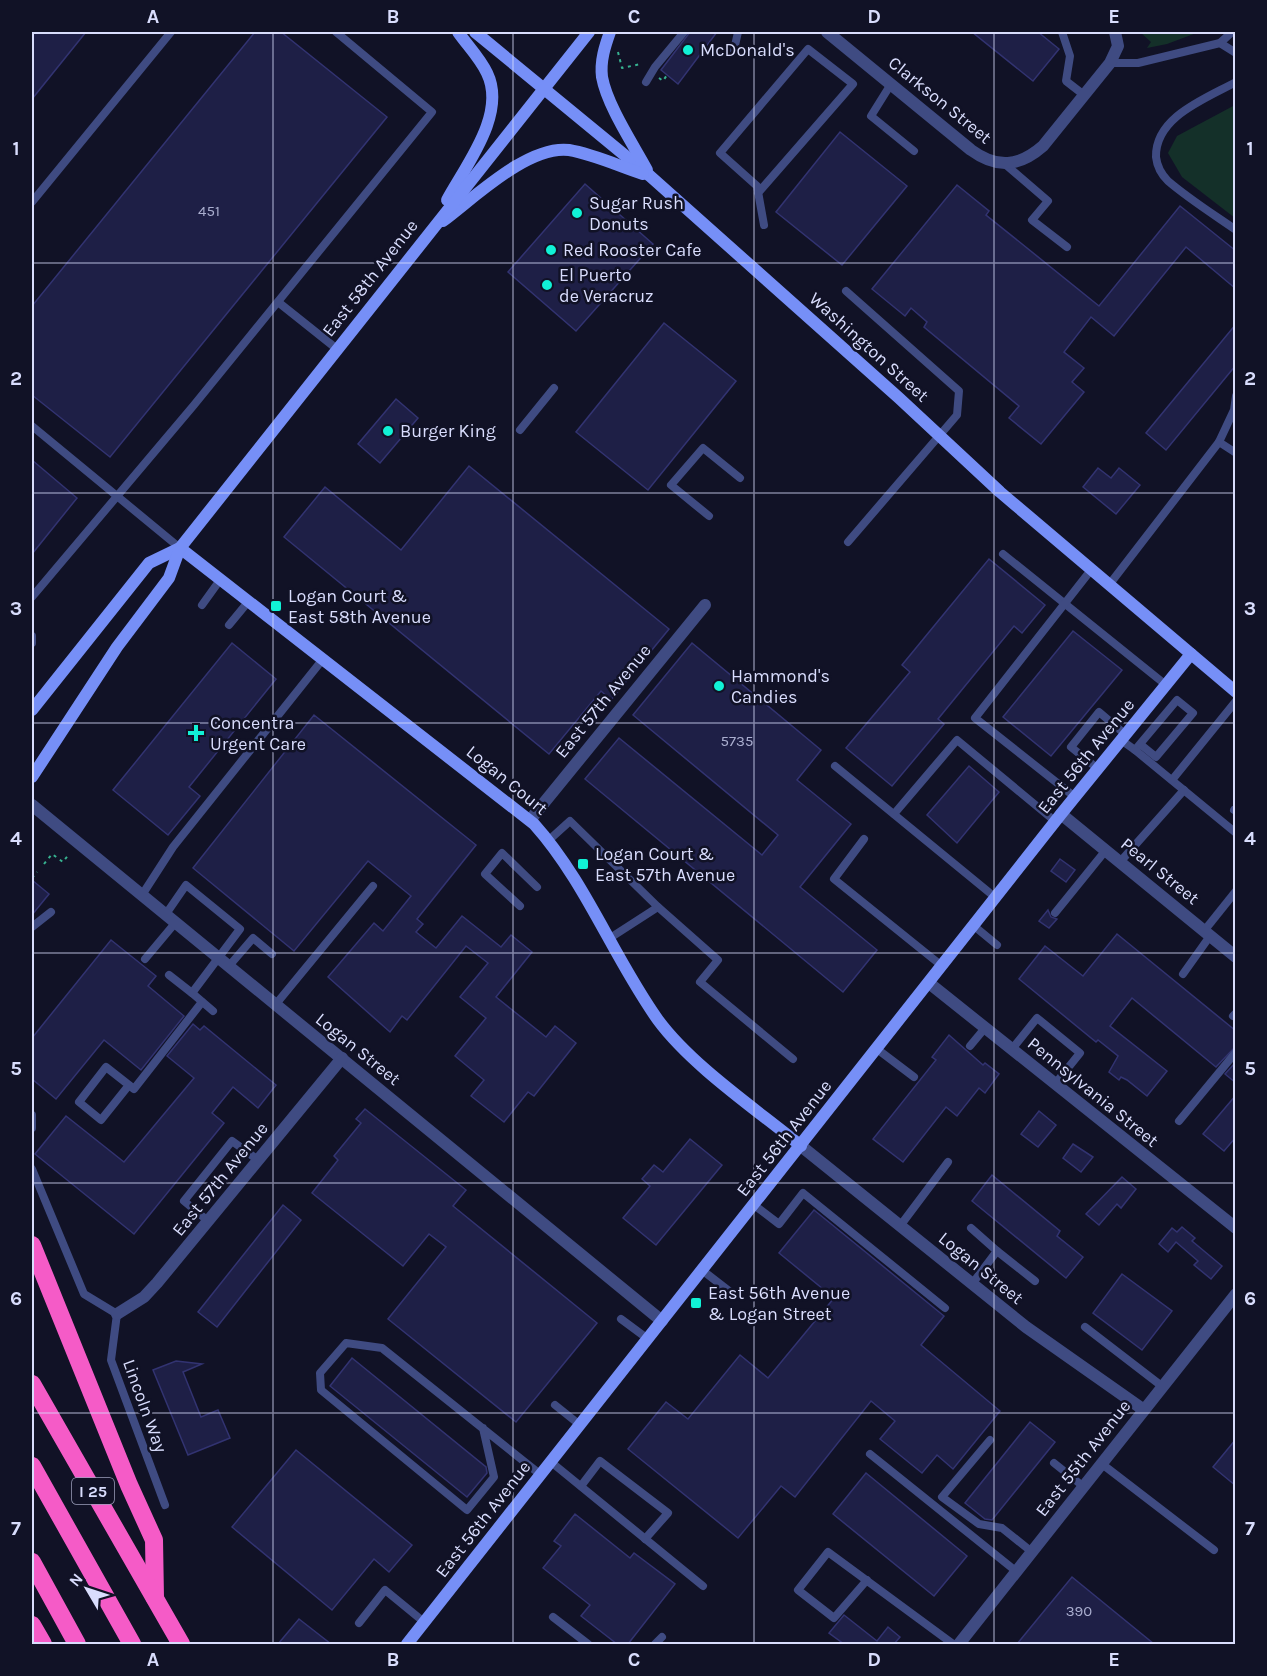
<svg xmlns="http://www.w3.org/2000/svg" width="1267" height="1676" font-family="Karla,sans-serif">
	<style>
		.green { fill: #143029 }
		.building { fill: #1e1f46; stroke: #323371; stroke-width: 1.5 }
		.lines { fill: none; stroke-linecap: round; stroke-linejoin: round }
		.path { stroke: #37b290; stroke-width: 2; stroke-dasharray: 3 4.5; stroke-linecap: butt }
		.lane { stroke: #3f4b82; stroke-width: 8 }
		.street { stroke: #3f4b82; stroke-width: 12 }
		.secondary { stroke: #768ff7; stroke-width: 12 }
		.highway { stroke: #f55bc7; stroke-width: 18 }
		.grid { fill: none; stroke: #d9ddfd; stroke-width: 1.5; stroke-opacity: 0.55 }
		.poi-dot { fill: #11f1d6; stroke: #111226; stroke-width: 2 }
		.labels { text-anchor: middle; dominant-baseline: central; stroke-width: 5; stroke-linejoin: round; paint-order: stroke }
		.number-label { font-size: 15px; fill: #aaaecf }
		.shield { fill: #111226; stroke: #9da0bc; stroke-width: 1.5 }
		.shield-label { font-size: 16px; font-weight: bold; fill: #d9ddfd }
		.poi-label { font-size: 18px; fill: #d9ddfd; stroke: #111226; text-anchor: start }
		.street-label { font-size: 18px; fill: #d9ddfd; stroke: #111226 }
		.neatline { fill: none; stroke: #d9ddfd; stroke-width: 2 }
		.grid-label { font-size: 20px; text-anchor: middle; font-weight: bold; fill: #d9ddfd }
	</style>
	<rect width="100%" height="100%" fill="#111226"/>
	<g class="green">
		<polygon points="1140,32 1199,32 1167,44 1147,48 1151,42"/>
		<polygon points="1235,105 1235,218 1182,177 1168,153 1177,136"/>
	</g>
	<g class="building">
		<polygon points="32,32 86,32 32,99"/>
		<polygon points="255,32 281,32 387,117 110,457 32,395 32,306"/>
		<polygon points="690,32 717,32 678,84 661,70"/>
		<polygon points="972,32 1038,32 1059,49 1033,81"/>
		<polygon points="840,132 907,186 842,265 776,212"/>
		<polygon points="585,184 653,244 576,331 508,272"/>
		<polygon points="957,185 989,211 986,215 1099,306 1180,206 1236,251 1236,289 1186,247 1114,336 1091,317 1064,352 1084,368 1072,382 1084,392 1041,444 1009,418 1019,406 924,327 927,322 911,308 905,316 872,289"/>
		<polygon points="664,323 736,381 648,490 576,432"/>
		<polygon points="1236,324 1236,365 1166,450 1146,433"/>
		<polygon points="396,399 418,418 380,463 358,444"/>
		<polygon points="32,460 77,498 32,554"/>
		<polygon points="469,466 669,629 611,700 601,691 549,754 284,537 325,487 401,550"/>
		<polygon points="1098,468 1111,478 1119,468 1140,485 1116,514 1083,487"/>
		<polygon points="989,559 1045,605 1022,633 1014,626 938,719 944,724 892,786 846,748 910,672 902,665"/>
		<polygon points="1073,631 1122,670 1051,756 1003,717"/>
		<polygon points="232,643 276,679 189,787 200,796 168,835 113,790"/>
		<polygon points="692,643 821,750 797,780 851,824 800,887 877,950 843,992 585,779 619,738 762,855 778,835 633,715"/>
		<polygon points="314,715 476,845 417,919 423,924 416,932 436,948 462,916 501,947 511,935 532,952 496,997 546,1037 555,1026 576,1043 534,1096 528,1092 504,1122 471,1096 484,1080 455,1056 486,1018 460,997 488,963 466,946 407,1020 402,1016 390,1032 328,977 374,923 383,931 411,896 368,861 294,951 193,868"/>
		<polygon points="969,766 999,792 957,843 927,815"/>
		<polygon points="1060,859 1075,870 1066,882 1051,871"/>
		<polygon points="32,880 49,894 32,915"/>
		<polygon points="1048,910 1051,917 1057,919 1049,928 1039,921"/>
		<polygon points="1117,934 1236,1031 1236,1046 1216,1067 1132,998 1110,1026 1167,1071 1147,1096 1127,1080 1121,1077 1119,1080 1109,1072 1118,1056 1098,1040 1096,1042 1019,979 1045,946 1083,976"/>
		<polygon points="111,940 156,976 148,986 184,1016 141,1070 104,1040 56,1099 32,1079 32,1038"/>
		<polygon points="193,1024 200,1030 204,1026 276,1085 258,1108 233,1087 212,1113 224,1123 134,1234 35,1154 66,1116 124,1162 194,1078 167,1056"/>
		<polygon points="949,1035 983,1065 985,1063 999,1074 985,1093 979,1088 957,1116 946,1107 903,1162 873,1139 936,1060 932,1057"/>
		<polygon points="1236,1062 1236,1083 1225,1074"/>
		<polygon points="1236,1095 1236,1137 1224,1151 1203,1134"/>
		<polygon points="365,1109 466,1190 453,1206 597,1323 516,1422 388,1319 446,1247 429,1234 403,1266 312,1193 338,1160 334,1156 361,1123 356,1119"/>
		<polygon points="1039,1111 1056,1125 1038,1147 1021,1134"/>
		<polygon points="690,1139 722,1165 656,1245 623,1218 650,1186 642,1179 654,1165 663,1172"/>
		<polygon points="1073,1144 1093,1157 1081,1172 1063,1158"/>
		<polygon points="992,1175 1060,1231 1057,1236 1083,1257 1066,1278 972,1201"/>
		<polygon points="1122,1177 1136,1189 1121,1208 1117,1204 1099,1225 1086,1214"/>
		<polygon points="283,1205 301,1220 217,1327 198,1312"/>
		<polygon points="814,1210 944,1316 921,1345 1000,1411 953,1469 937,1455 922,1473 880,1439 895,1421 871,1401 795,1497 781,1486 738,1538 628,1449 666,1402 688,1419 740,1355 768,1378 834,1298 779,1253"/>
		<polygon points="1182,1227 1195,1238 1192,1241 1222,1266 1211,1279 1194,1265 1198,1261 1176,1242 1168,1252 1159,1244 1172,1228 1177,1232"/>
		<polygon points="1122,1274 1172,1311 1142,1350 1093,1313"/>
		<polygon points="352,1358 486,1467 487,1473 467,1497 330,1386"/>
		<polygon points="176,1361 202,1364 183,1372 201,1417 218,1410 230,1438 188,1455 153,1370"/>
		<polygon points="1030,1422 1055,1442 992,1520 985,1519 965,1503"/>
		<polygon points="1236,1439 1236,1486 1213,1467"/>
		<polygon points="296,1450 412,1545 389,1572 374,1559 332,1610 232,1527"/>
		<polygon points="866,1473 967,1556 934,1596 833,1514"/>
		<polygon points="575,1514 630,1558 634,1553 675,1584 628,1644 617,1644 581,1616 590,1605 543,1568 561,1546 554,1541"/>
		<polygon points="1072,1577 1154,1644 1017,1644"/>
		<polygon points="844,1615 877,1641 888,1627 900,1637 894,1644 844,1644 829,1633"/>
		<polygon points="299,1619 331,1644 278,1644"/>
	</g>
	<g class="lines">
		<g class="path">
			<polyline points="618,52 622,68 641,64"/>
			<polyline points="659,78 663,81 667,75"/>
			<polyline points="44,864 52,854 63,862 69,854"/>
			<polyline points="32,878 37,872"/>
		</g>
		<g class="lane">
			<polyline points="1062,32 1070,56 1066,81 1084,95"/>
			<polyline points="1220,43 1232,32"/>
			<polyline points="734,50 738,32"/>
			<polyline points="1110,63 1138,63 1220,43 1236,53"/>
			<polyline points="646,82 655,67 684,32"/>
			<path d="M1236,82c-31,17 -81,35 -80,75 1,9 5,17 12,24 21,18 45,33 68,49"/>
			<polyline points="891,84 871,116 914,151"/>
			<polyline points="1006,165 1048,201 1032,220 1067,247"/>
			<polyline points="758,193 853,84 808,49 720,153 757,186 764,225"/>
			<polyline points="32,202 171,32"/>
			<polyline points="846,291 959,391 957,415 848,542"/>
			<polyline points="278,302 337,349"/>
			<polyline points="32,426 180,548"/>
			<polyline points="520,430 554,388"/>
			<polyline points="1219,442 1234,410 1236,396"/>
			<polyline points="709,516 671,485 703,448 740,478"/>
			<polyline points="1003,554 1166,685"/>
			<polyline points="1109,585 1219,442 1236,453"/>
			<polyline points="32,597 194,405 432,112 336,32"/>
			<polyline points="202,605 220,580"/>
			<polyline points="229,625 248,602"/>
			<polyline points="32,636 32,643"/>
			<polyline points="1121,740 1135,750 1140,744 1177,700 1193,713 1156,757 1140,744"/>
			<polyline points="1135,750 1236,833"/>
			<polyline points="835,766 996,898"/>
			<polyline points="1098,769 1071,747 1099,712 1126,735"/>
			<polyline points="1172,780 1236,701"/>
			<polyline points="1075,797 975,718 1091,570"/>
			<polyline points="1234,810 1236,811"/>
			<polyline points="894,814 957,740 1056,822"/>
			<polyline points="864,839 834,879 942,966"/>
			<polyline points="549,840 570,821 658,907 610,938"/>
			<polyline points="1120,862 1184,790"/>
			<polyline points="142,895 173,847 323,659"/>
			<polyline points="520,906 485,874 502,853 537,887"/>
			<polyline points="658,907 718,960 700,982 793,1059"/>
			<polyline points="1055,913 1106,850"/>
			<polyline points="166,914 186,885 240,929 192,993 169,975"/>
			<polyline points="974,926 997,945"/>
			<polyline points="32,927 51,912"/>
			<polyline points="1204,931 1236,891"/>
			<polyline points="145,959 176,922"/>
			<polyline points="229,966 253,938 272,954"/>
			<polyline points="1183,974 1210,936"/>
			<polyline points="192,993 213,1011"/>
			<polyline points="276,1004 373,886"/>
			<polyline points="1233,1016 1236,1013"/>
			<polyline points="970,1046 985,1028"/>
			<polyline points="877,1049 914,1077"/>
			<polyline points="1012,1049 1037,1018 1080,1053 1055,1084"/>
			<polyline points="129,1085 101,1120 79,1102 106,1067 134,1089 202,1002"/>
			<polyline points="32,1115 32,1128"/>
			<polyline points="1179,1121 1236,1052"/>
			<polyline points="32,1169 84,1294 117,1314 111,1360 165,1505"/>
			<polyline points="754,1205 779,1224 803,1193 945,1308"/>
			<polyline points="208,1221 184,1201 232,1141 258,1160"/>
			<polyline points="900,1226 948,1162"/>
			<polyline points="971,1228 997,1251 972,1284"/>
			<polyline points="997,1251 1035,1281"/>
			<polyline points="702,1270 729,1291"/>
			<polyline points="621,1319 648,1339"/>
			<polyline points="1085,1327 1163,1387"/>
			<polyline points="555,1405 580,1425"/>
			<polyline points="483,1428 494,1477 467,1510 321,1390 320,1373 346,1343 382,1348 541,1475"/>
			<polyline points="990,1440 942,1497 979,1524 1002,1528 1032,1552"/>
			<polyline points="870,1454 1017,1572"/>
			<polyline points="551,1462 703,1586"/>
			<polyline points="1054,1463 1084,1487"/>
			<polyline points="1102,1464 1214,1550"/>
			<polyline points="581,1486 600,1461 668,1513 645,1539"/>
			<polyline points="867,1580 834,1618 798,1590 828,1552 953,1644"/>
			<polyline points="553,1617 588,1644"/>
			<polyline points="359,1623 385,1590 424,1622"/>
			<polyline points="655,1644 662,1637"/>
		</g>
		<g class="street">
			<path d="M827,32l144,118c26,19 48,17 72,-4l67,-83 8,-17 -3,-14"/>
			<polyline points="32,805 662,1321"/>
			<polyline points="1061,814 1236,957"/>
			<polyline points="530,820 705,605"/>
			<polyline points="929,983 1236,1228"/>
			<polyline points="801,1146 1026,1327 1144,1410"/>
			<polyline points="117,1314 144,1297 157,1283 342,1058"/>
			<polyline points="959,1644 1236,1294"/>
		</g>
		<g class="secondary">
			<polyline points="475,32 650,176 899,398 1000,492 1236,692"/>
			<path d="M610,32c-5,14 -10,29 -8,45 5,28 31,67 45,93"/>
			<path d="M447,200c19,-35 60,-86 40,-127 -7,-15 -20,-28 -29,-41"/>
			<path d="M443,221c31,-23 85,-76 126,-71 24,4 50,16 74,24"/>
			<path d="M180,548l354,276c52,58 79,133 124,196 34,46 98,89 143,126"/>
			<polyline points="32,710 149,563 180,548"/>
			<polyline points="32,777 117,647 169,578 180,548 589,32"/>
			<polyline points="407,1644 1061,814 1191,654"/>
		</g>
		<g class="highway">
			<polyline points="32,1245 129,1485 154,1540 155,1598"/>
			<polyline points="32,1384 181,1644"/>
			<polyline points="32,1466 132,1644"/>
			<polyline points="32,1562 77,1644"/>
			<polyline points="32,1625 43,1644"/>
		</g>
	</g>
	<path class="grid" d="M273,32v1612M513,32v1612M754,32v1612M994,32v1612M32,263h1204M32,493h1204M32,723h1204M32,953h1204M32,1183h1204M32,1413h1204"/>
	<g class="poi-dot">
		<circle cx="688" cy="50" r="6"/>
		<circle cx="577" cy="213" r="6"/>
		<circle cx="551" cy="250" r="6"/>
		<circle cx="547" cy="285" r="6"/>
		<circle cx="388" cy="431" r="6"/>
		<rect x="270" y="600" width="12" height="12" rx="3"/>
		<circle cx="719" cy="686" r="6"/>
		<path d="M193 724h6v6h6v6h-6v6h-6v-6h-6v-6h6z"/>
		<rect x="577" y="858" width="12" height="12" rx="3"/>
		<rect x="690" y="1297" width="12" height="12" rx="3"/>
	</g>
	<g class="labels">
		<g class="number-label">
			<text x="209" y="211">451</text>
			<text x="737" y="741">5735</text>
			<text x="1079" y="1611">390</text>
		</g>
		<rect class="shield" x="72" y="1478" width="42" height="26" rx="4.5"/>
		<g class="shield-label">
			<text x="93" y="1491">I 25</text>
		</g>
		<g class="poi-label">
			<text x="700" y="50">McDonald's</text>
			<text x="589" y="203">Sugar Rush<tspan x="589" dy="21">Donuts</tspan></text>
			<text x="563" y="250">Red Rooster Cafe</text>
			<text x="559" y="275">El Puerto<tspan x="559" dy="21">de Veracruz</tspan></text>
			<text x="400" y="431">Burger King</text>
			<text x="288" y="596">Logan Court &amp;<tspan x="288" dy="21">East 58th Avenue</tspan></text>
			<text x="731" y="676">Hammond's<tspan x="731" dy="21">Candies</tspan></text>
			<text x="210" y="723">Concentra<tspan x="210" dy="21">Urgent Care</tspan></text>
			<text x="595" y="854">Logan Court &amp;<tspan x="595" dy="21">East 57th Avenue</tspan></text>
			<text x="708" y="1293">East 56th Avenue<tspan x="708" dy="21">&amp; Logan Street</tspan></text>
		</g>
		<g class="street-label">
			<text transform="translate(940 100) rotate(39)">Clarkson Street</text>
			<text transform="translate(370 278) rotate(-52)">East 58th Avenue</text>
			<text transform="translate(869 347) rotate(42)">Washington Street</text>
			<text transform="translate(603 701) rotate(-51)">East 57th Avenue</text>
			<text transform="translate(1086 756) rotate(-51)">East 56th Avenue</text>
			<text transform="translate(507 780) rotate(39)">Logan Court</text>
			<text transform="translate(1160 871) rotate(39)">Pearl Street</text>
			<text transform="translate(358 1049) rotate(39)">Logan Street</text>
			<text transform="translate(1093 1092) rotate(39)">Pennsylvania Street</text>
			<text transform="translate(784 1138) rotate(-52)">East 56th Avenue</text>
			<text transform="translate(220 1179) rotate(-51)">East 57th Avenue</text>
			<text transform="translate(981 1268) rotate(39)">Logan Street</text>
			<text transform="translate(145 1406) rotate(70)">Lincoln Way</text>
			<text transform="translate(1083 1458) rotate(-52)">East 55th Avenue</text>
			<text transform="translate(483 1519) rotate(-52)">East 56th Avenue</text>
		</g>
	</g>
	<rect width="1267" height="1676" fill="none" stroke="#111226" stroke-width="66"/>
	<g transform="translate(87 1589) rotate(309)" stroke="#111226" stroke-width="4.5" paint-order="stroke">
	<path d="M0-4.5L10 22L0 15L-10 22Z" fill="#d9ddfd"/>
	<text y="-9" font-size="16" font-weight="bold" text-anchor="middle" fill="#d9ddfd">N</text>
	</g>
	<rect x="33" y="33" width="1201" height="1610" class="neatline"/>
	<g class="grid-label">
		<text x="153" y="23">A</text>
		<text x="393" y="23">B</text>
		<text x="634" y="23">C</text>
		<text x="874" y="23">D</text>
		<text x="1114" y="23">E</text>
		<text x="16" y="155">1</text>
		<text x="1250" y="155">1</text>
		<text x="16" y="385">2</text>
		<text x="1250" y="385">2</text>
		<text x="16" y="615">3</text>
		<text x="1250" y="615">3</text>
		<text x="16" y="845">4</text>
		<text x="1250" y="845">4</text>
		<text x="16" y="1075">5</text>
		<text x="1250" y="1075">5</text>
		<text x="16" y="1305">6</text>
		<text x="1250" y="1305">6</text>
		<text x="16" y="1535">7</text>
		<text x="1250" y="1535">7</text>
		<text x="153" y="1666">A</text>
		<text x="393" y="1666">B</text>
		<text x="634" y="1666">C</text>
		<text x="874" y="1666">D</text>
		<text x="1114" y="1666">E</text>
	</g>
</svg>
